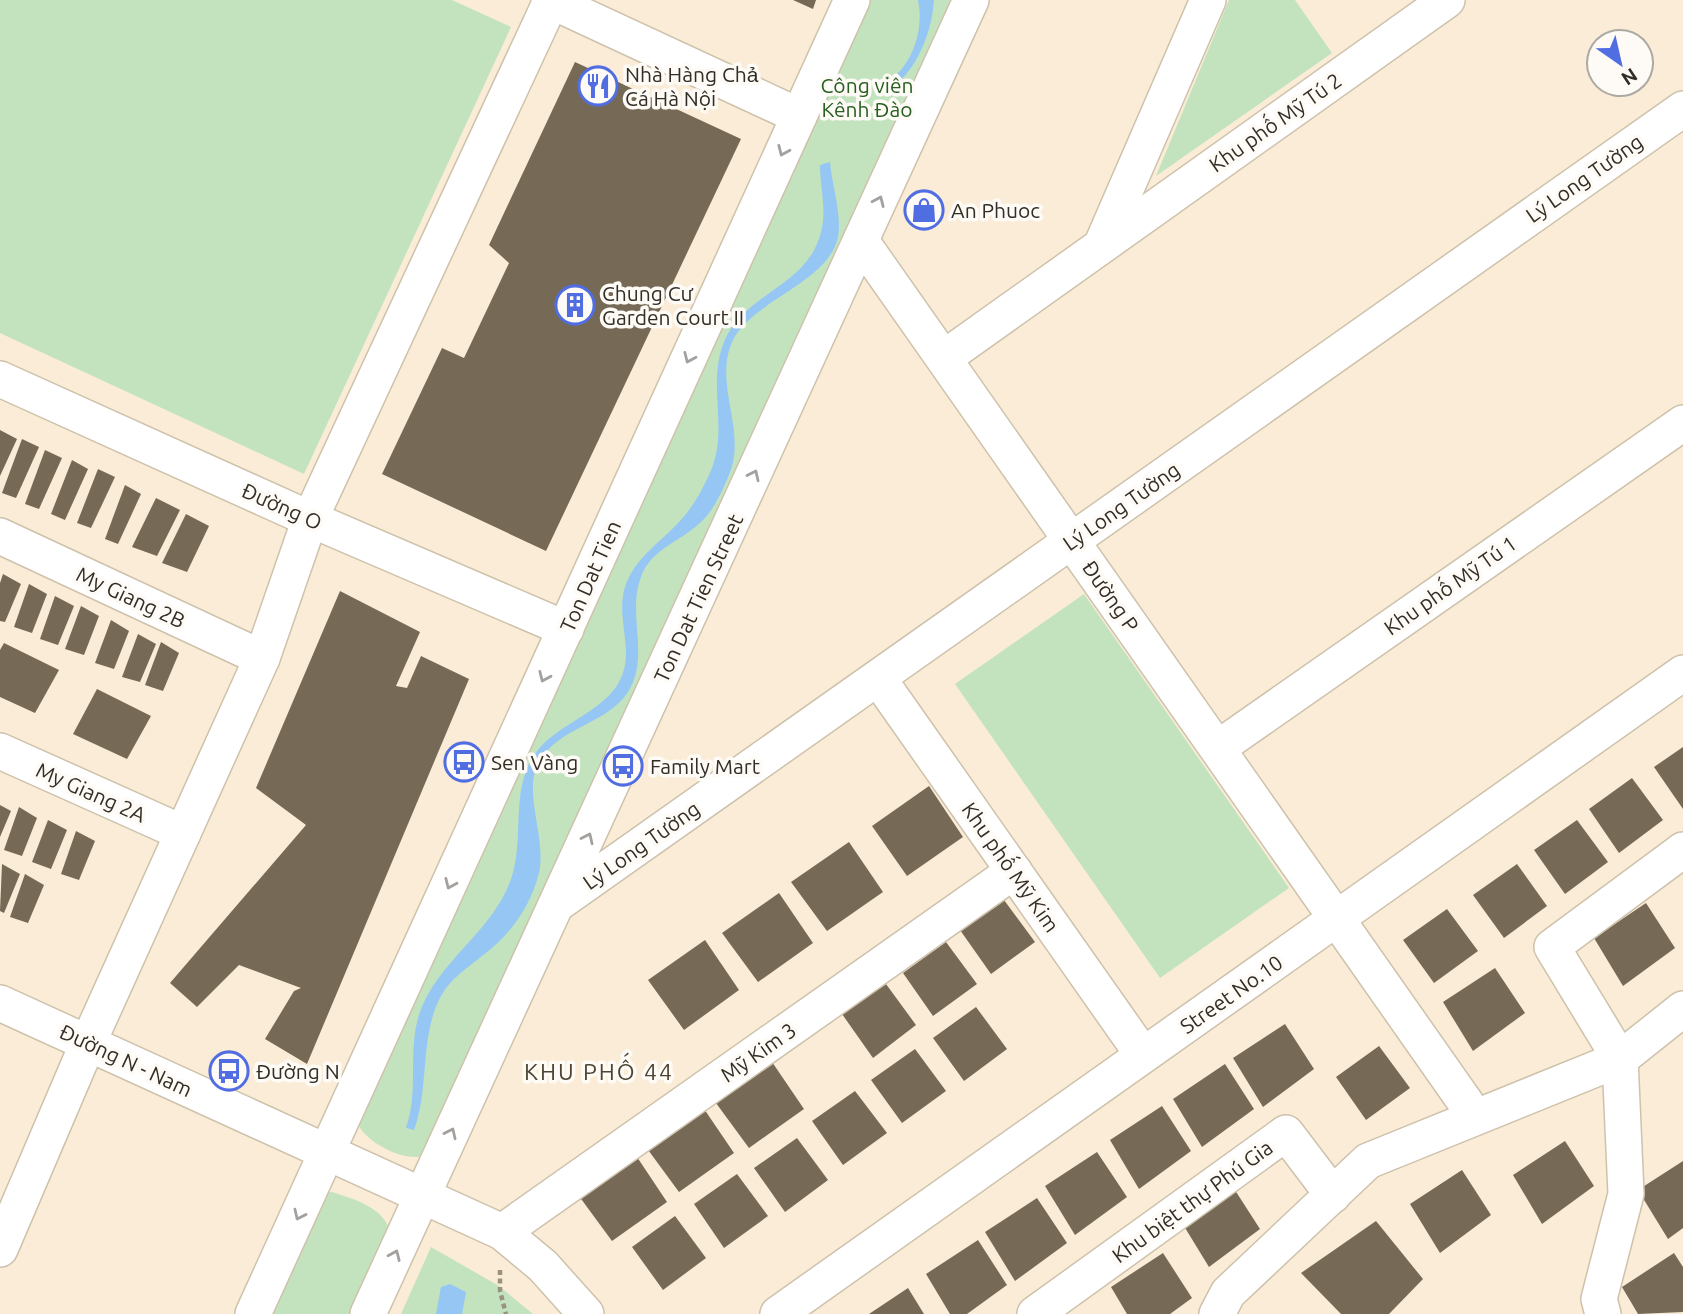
<svg xmlns="http://www.w3.org/2000/svg" width="1683" height="1314" font-family="Ubuntu,sans-serif">
	<style>
		.green { fill: #c3e3bf }
		.water { fill: #95c6f4 }
		.building { fill: #766a57 }
		.lines { fill: none; stroke-linecap: round; stroke-linejoin: round }
		.minor-casing { stroke: #cec2ac; stroke-width: 38 }
		.path { stroke: #9a9181; stroke-width: 4.5; stroke-dasharray: 5 3.5; stroke-linecap: butt }
		.minor { stroke: #fff; stroke-width: 35 }
		.oneway { stroke: #a3a09d }
		.labels { text-anchor: middle; dominant-baseline: central; stroke-width: 7; stroke-linejoin: round; paint-order: stroke }
		.poi-label { font-size: 21px; fill: #322d25; stroke: #fefbf7; text-anchor: start }
		.park-label { font-size: 21px; fill: #265f20; stroke: #fefbf7 }
		.street-label { font-size: 21px; fill: #322d25; stroke: #fefbf7 }
		.neighbourhood-label { font-size: 23px; letter-spacing: 2px; fill: #4e4431; stroke: #fefbf7 }
	</style>
	<rect width="100%" height="100%" fill="#faecd6"/>
	<g class="green">
		<polygon points="0,0 452,0 511,27 304,474 0,333"/>
		<path d="M866,0h91l-532,1155c-19,9 -62,-14 -68,-33z"/>
		<polygon points="1229,0 1295,0 1332,53 1156,176"/>
		<polygon points="1084,594 1289,888 1160,978 955,684"/>
		<path d="M332,1192c22,7 51,15 58,39l-35,83h-95l63,-121z"/>
		<polygon points="431,1247 499,1286 533,1314 401,1314"/>
	</g>
	<g class="water">
		<path d="M918,0h16c-3,39 -21,79 -56,97v-9c32,-15 47,-55 40,-88z"/>
		<path d="M830,162c2,24 12,52 8,75 -9,45 -85,63 -105,103 -21,44 15,90 -4,135 -7,16 -14,33 -26,45 -20,21 -52,28 -62,57 -15,39 11,81 -15,118 -23,30 -65,32 -86,65 -19,31 7,76 -1,113 -9,35 -29,62 -57,83 -15,12 -32,23 -41,40 -22,41 -11,91 -27,134l-8,-2c15,-43 -2,-83 18,-126 22,-46 70,-74 87,-123 13,-37 1,-80 18,-115 18,-38 63,-44 87,-77 23,-33 -3,-68 10,-103 11,-28 35,-42 54,-63 14,-15 24,-34 32,-53 16,-42 -5,-83 12,-126 19,-49 84,-55 97,-110 6,-22 -1,-45 -1,-67z"/>
		<polygon points="450,1284 466,1292 462,1314 436,1314 441,1287"/>
	</g>
	<g class="building">
		<polygon points="793,0 816,0 813,9"/>
		<polygon points="575,62 741,139 546,551 382,474 442,348 464,358 509,263 489,245"/>
		<polygon points="0,430 17,439 0,476"/>
		<polygon points="22,439 39,447 16,498 2,493"/>
		<polygon points="45,450 62,458 39,509 25,504"/>
		<polygon points="72,460 88,469 65,520 51,514"/>
		<polygon points="98,469 115,477 91,528 77,523"/>
		<polygon points="125,485 141,494 118,544 105,539"/>
		<polygon points="156,498 180,510 157,556 132,547"/>
		<polygon points="186,514 209,526 187,572 162,563"/>
		<polygon points="3,574 21,584 5,622 0,621 0,583"/>
		<polygon points="29,584 47,594 32,633 14,627"/>
		<polygon points="340,591 420,632 396,686 407,688 421,656 469,679 307,1064 265,1039 294,991 301,988 239,965 197,1007 170,983 306,825 256,788"/>
		<polygon points="55,596 74,606 58,645 40,639"/>
		<polygon points="81,606 99,616 84,655 65,649"/>
		<polygon points="111,620 129,631 114,669 95,663"/>
		<polygon points="138,634 156,644 140,682 122,677"/>
		<polygon points="161,642 179,653 163,691 145,685"/>
		<polygon points="4,643 59,670 35,713 0,697 0,650"/>
		<polygon points="97,689 151,716 127,759 73,734"/>
		<polygon points="1683,747 1683,809 1654,767"/>
		<polygon points="1632,778 1663,820 1619,853 1589,809"/>
		<polygon points="929,786 963,837 907,876 872,826"/>
		<polygon points="0,805 11,811 0,837"/>
		<polygon points="19,807 37,818 22,856 4,850"/>
		<polygon points="48,820 67,830 51,869 32,862"/>
		<polygon points="1577,820 1608,862 1565,894 1534,850"/>
		<polygon points="76,831 95,841 79,880 61,874"/>
		<polygon points="849,842 883,892 827,931 791,882"/>
		<polygon points="2,864 20,874 4,913 0,911"/>
		<polygon points="1517,864 1547,906 1504,938 1473,895"/>
		<polygon points="25,874 44,885 28,923 10,917"/>
		<polygon points="779,893 813,943 758,982 722,933"/>
		<polygon points="1004,900 1035,942 991,974 960,930"/>
		<polygon points="1646,903 1675,948 1623,986 1594,938"/>
		<polygon points="1447,909 1478,951 1434,983 1403,940"/>
		<polygon points="705,940 739,990 684,1030 648,980"/>
		<polygon points="946,942 977,984 933,1016 903,973"/>
		<polygon points="1495,968 1525,1013 1473,1051 1443,1002"/>
		<polygon points="886,984 916,1025 873,1058 842,1014"/>
		<polygon points="976,1007 1007,1049 964,1081 933,1038"/>
		<polygon points="1285,1024 1314,1069 1263,1107 1233,1058"/>
		<polygon points="1379,1046 1410,1088 1366,1120 1336,1077"/>
		<polygon points="915,1049 946,1091 902,1123 871,1080"/>
		<polygon points="770,1059 804,1109 749,1148 713,1099"/>
		<polygon points="1225,1064 1254,1109 1202,1147 1173,1099"/>
		<polygon points="855,1091 887,1133 843,1165 812,1121"/>
		<polygon points="700,1103 734,1153 679,1192 643,1143"/>
		<polygon points="1162,1106 1191,1151 1139,1189 1110,1140"/>
		<polygon points="797,1138 828,1180 785,1212 754,1168"/>
		<polygon points="1565,1141 1594,1186 1542,1224 1513,1175"/>
		<polygon points="633,1151 667,1202 612,1241 576,1192"/>
		<polygon points="1097,1152 1127,1197 1075,1235 1045,1186"/>
		<polygon points="1683,1161 1683,1228 1668,1239 1638,1190"/>
		<polygon points="1462,1170 1491,1215 1440,1253 1410,1204"/>
		<polygon points="737,1174 768,1216 724,1248 694,1204"/>
		<polygon points="1231,1184 1260,1229 1209,1267 1179,1218"/>
		<polygon points="1037,1198 1067,1243 1015,1281 985,1232"/>
		<polygon points="675,1216 706,1258 663,1290 632,1247"/>
		<polygon points="1376,1221 1423,1279 1389,1314 1341,1314 1301,1273"/>
		<polygon points="978,1240 1007,1285 967,1314 950,1314 926,1274"/>
		<polygon points="1163,1253 1192,1298 1170,1314 1127,1314 1111,1287"/>
		<polygon points="1674,1253 1683,1267 1683,1312 1638,1314 1622,1287"/>
		<polygon points="908,1288 924,1314 869,1314"/>
	</g>
	<g class="lines">
		<g class="minor-casing">
			<g id="minor">
				<polyline points="549,0 799,116"/>
				<polyline points="861,241 1475,1116"/>
				<polyline points="1102,244 1208,0"/>
				<polyline points="944,358 1447,0"/>
				<polyline points="0,379 310,519 566,629"/>
				<polyline points="0,536 262,658"/>
				<polyline points="878,678 1143,1055"/>
				<polyline points="1218,748 1683,423"/>
				<polyline points="0,751 183,833"/>
				<polyline points="560,902 1683,109"/>
				<polyline points="0,1003 502,1232 543,1266 586,1314"/>
				<polyline points="502,1232 1014,871"/>
				<polyline points="0,1249 88,1043 262,658 310,519 551,1"/>
				<polyline points="253,1314 852,0"/>
				<polyline points="368,1314 971,0"/>
				<polyline points="778,1314 1683,673"/>
				<polyline points="1035,1314 1286,1133 1333,1195"/>
				<polyline points="1217,1314 1228,1293 1368,1161 1620,1059 1683,1009"/>
				<polyline points="1603,1314 1599,1299 1626,1194 1620,1059 1552,947 1683,850"/>
			</g>
		</g>
		<polyline class="path" points="500,1270 500,1291 506,1314"/>
		<use href="#minor" class="minor"/>
	</g>
	<defs><path id="oneway-chevron" d="M-2-3.5L2.5 0L-2 3.5" fill="none" stroke-width="1.6" stroke-linecap="round" stroke-linejoin="round" transform="scale(1.75)"/></defs>
	<g class="oneway">
		<use href="#oneway-chevron" transform="translate(783 151) rotate(114)"/>
		<use href="#oneway-chevron" transform="translate(879 201) rotate(-66)"/>
		<use href="#oneway-chevron" transform="translate(689 358) rotate(114)"/>
		<use href="#oneway-chevron" transform="translate(754 475) rotate(-65)"/>
		<use href="#oneway-chevron" transform="translate(544 677) rotate(114)"/>
		<use href="#oneway-chevron" transform="translate(588 838) rotate(-65)"/>
		<use href="#oneway-chevron" transform="translate(450 884) rotate(114)"/>
		<use href="#oneway-chevron" transform="translate(451 1133) rotate(-65)"/>
		<use href="#oneway-chevron" transform="translate(299 1215) rotate(115)"/>
		<use href="#oneway-chevron" transform="translate(395 1255) rotate(-66)"/>
	</g>
	<defs>
		<g id="restaurant-ring" transform="scale(2.0125)"><circle r="9.5" fill="#fefbf7" stroke="#516de2" stroke-width="1.5"/><path d="M-5-6h1v4h1v-4h1v4h1v-4h1v5L-1.5 .5V6h-2V.5L-5-1ZM5-6V6H3V1.5H1.5Q1.5-4 5-6Z" fill="#516de2"/></g>
		<g id="shop-ring" transform="scale(2.0125)"><circle r="9.5" fill="#fefbf7" stroke="#516de2" stroke-width="1.5"/><path d="M-5-2.5h2.3a2.7 3.5 0 0 1 5.4 0H5L5.5 6h-11ZM-1.5-2.5h3a1.5 2.3 0 0 0-3 0Z" fill="#516de2"/></g>
		<g id="building-ring" transform="scale(2.0125)"><circle r="9.5" fill="#fefbf7" stroke="#516de2" stroke-width="1.5"/><path d="M-4-6H4V6H1V3H-1V6H-4ZM-2.5-4.3h1.7v1.8h-1.7ZM.8-4.3h1.7v1.8H.8ZM-2.5-1h1.7V.8h-1.7ZM.8-1h1.7V.8H.8Z" fill="#516de2"/></g>
		<g id="bus-ring" transform="scale(2.0125)"><circle r="9.5" fill="#fefbf7" stroke="#516de2" stroke-width="1.5"/><path d="M-5-6H5V4H4V6H2V4H-2V6H-4V4H-5ZM-3.5-4V0h7V-4ZM-3.5 1.2v1.5H-2V1.2ZM2 1.2v1.5H3.5V1.2Z" fill="#516de2"/></g>
	</defs>
	<g fill-rule="evenodd">
		<use href="#restaurant-ring" x="598" y="86"/>
		<use href="#shop-ring" x="924" y="210"/>
		<use href="#building-ring" x="575" y="305"/>
		<use href="#bus-ring" x="464" y="762"/>
		<use href="#bus-ring" x="623" y="766"/>
		<use href="#bus-ring" x="229" y="1071"/>
	</g>
	<g class="labels">
		<g class="poi-label">
			<text x="625" y="74">Nhà Hàng Chả<tspan x="625" dy="24">Cá Hà Nội</tspan></text>
			<text x="951" y="210">An Phuoc</text>
			<text x="602" y="293">Chung Cư<tspan x="602" dy="24">Garden Court II</tspan></text>
			<text x="491" y="762">Sen Vàng</text>
			<text x="650" y="766">Family Mart</text>
			<text x="256" y="1071">Đường N</text>
		</g>
		<g class="park-label">
			<text x="867" y="85">Công viên<tspan x="867" dy="24">Kênh Đào</tspan></text>
		</g>
		<g class="street-label">
			<text transform="translate(1275 122) rotate(-35)">Khu phố Mỹ Tú 2</text>
			<text transform="translate(1584 178) rotate(-35)">Lý Long Tường</text>
			<text transform="translate(282 506) rotate(24)">Đường O</text>
			<text transform="translate(1121 506) rotate(-35)">Lý Long Tường</text>
			<text transform="translate(590 576) rotate(-66)">Ton Dat Tien</text>
			<text transform="translate(1450 585) rotate(-35)">Khu phố Mỹ Tú 1</text>
			<text transform="translate(1111 596) rotate(55)">Đường P</text>
			<text transform="translate(131 597) rotate(25)">My Giang 2B</text>
			<text transform="translate(698 598) rotate(-65)">Ton Dat Tien Street</text>
			<text transform="translate(91 792) rotate(24)">My Giang 2A</text>
			<text transform="translate(641 845) rotate(-35)">Lý Long Tường</text>
			<text transform="translate(1011 867) rotate(55)">Khu phố Mỹ Kim</text>
			<text transform="translate(1231 994) rotate(-35)">Street No.10</text>
			<text transform="translate(758 1052) rotate(-35)">Mỹ Kim 3</text>
			<text transform="translate(126 1060) rotate(25)">Đường N - Nam</text>
			<text transform="translate(1192 1201) rotate(-36)">Khu biệt thự Phú Gia</text>
		</g>
		<g class="neighbourhood-label">
			<text x="599" y="1071">KHU PHỐ 44</text>
		</g>
	</g>
	<g transform="translate(1620 63) rotate(146)"><circle r="33" fill="#fefbf7" stroke="#aca9a3" stroke-width="2"/>
	<path d="M0-5L12 26L0 18L-12 26Z" fill="#516de2"/>
	<text y="-10" font-size="19" font-weight="bold" text-anchor="middle" fill="#322d25">N</text>
	</g>
</svg>
